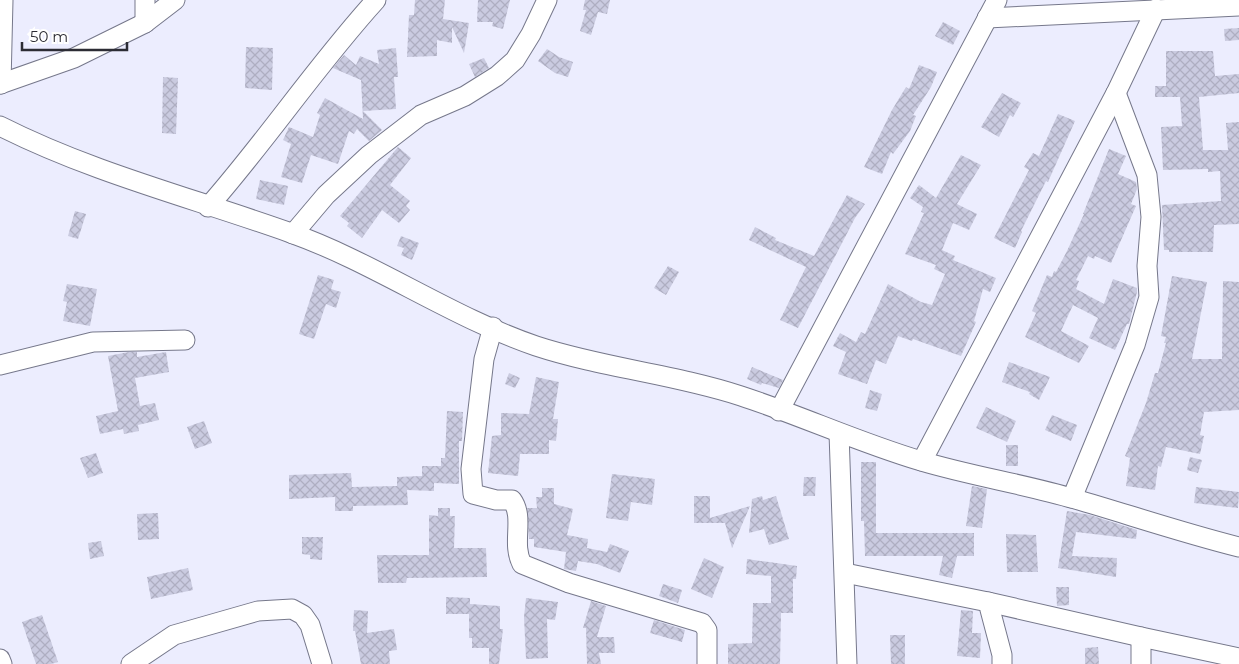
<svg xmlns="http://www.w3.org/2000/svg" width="1239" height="664" font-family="Montserrat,sans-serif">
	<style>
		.building { fill: url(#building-cross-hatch) }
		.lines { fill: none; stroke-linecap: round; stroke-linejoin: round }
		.minor-casing { stroke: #76788b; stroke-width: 21 }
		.minor { stroke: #fff; stroke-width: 19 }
	</style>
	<defs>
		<pattern id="building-cross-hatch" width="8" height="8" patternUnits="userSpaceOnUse" patternTransform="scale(1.25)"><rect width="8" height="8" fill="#cacbe0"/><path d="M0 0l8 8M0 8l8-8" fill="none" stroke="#aeaec1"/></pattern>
	</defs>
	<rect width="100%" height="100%" fill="#ecedfe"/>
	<g class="building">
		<polygon points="415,0 445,0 443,19 469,23 464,53 452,27 452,43 437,40 437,56 407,57 409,15 414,15"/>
		<polygon points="478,0 510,0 503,29 492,26 493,22 477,22"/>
		<polygon points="585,0 610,0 607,14 598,12 591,35 580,31 586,10 583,10"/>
		<polygon points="943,22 960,31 953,45 935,36"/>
		<polygon points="1239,28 1239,40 1225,41 1224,29"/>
		<polygon points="246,47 273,48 272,90 245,88"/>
		<polygon points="396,48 398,77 394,77 396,109 363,111 382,130 369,141 357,129 354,134 349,131 338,164 311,155 302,183 281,177 291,144 283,140 289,127 313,137 320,115 317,113 325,98 363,119 361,80 333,68 344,55 356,65 360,56 379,64 377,50"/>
		<polygon points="547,49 559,57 573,62 568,77 555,73 538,61"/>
		<polygon points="1166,51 1213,51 1215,76 1239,74 1239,93 1199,97 1203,150 1228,150 1226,123 1239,122 1239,224 1214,225 1213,252 1169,252 1169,250 1164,250 1162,205 1221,201 1220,171 1208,172 1208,169 1163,170 1161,127 1182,126 1180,97 1155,97 1155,86 1166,86"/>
		<polygon points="484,58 489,68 475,77 469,64"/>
		<polygon points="919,65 937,72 931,87 913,115 916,116 910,131 893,154 891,152 882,174 864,167 892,110 906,87 909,89"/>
		<polygon points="163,77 178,78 176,134 162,133"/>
		<polygon points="1002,93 1021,103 1013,117 1010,115 999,137 981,127"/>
		<polygon points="1058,114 1075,121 1048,182 1046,181 1021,231 1022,232 1015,248 994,238 1029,170 1024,167 1033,153 1039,156"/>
		<polygon points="398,147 411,158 390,185 410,201 406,206 410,210 399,223 382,210 362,238 347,226 349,223 340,216"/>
		<polygon points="1109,149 1126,156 1118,174 1136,182 1137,189 1131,204 1136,206 1111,263 1095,256 1094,259 1088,256 1076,280 1079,281 1076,289 1104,304 1113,279 1137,288 1137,292 1129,324 1127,324 1115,350 1089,338 1098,318 1073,305 1061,331 1089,346 1079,363 1025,337 1036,313 1032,311 1047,275 1052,277 1054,271 1056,272 1067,251 1084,214 1083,214"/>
		<polygon points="961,155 981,165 957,204 977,214 969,230 953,223 942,250 955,256 953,260 996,278 990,292 983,289 974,321 976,322 961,356 913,339 912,341 898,336 886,364 876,360 867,384 838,374 846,352 833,346 840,333 856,342 861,332 865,334 888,284 921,302 932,305 945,274 934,269 936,265 905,254 924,213 921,212 923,207 910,198 919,185 936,198"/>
		<polygon points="260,180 288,186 284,205 256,199"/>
		<polygon points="847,195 865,204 855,218 798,328 780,320 806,267 749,240 755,227 776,238 775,240 814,256"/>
		<polygon points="75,211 86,214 78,239 68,236"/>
		<polygon points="401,236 419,243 412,260 401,255 404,248 397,246"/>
		<polygon points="668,266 679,272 666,295 654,288"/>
		<polygon points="318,275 334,280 331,289 341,292 336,308 326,304 314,339 299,334"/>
		<polygon points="1172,276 1207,282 1192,359 1222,359 1223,281 1239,282 1239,410 1204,412 1200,435 1204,436 1200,454 1166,447 1161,467 1158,466 1155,490 1126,486 1130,458 1125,456 1146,403 1155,373 1158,373 1166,343 1164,343 1166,337 1161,336"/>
		<polygon points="67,284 97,289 90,326 63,321 67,302 63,301"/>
		<polygon points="129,352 137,352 137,357 166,352 169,372 135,378 140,406 155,403 159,420 138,425 139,431 124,434 123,429 100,434 96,416 118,411 108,356"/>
		<polygon points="1009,362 1050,377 1039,400 1029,394 1030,392 1002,382"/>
		<polygon points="752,367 783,380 779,388 762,383 761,385 747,379"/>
		<polygon points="509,373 520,378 515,388 505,384"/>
		<polygon points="536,377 559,382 553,419 558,419 556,441 549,440 549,454 520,454 518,476 488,473 492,436 501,435 501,413 529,414"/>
		<polygon points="870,390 882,394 877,411 865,408"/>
		<polygon points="986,407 1016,421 1007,442 976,428"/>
		<polygon points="447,411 463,412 462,441 459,441 459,484 434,483 434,491 407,490 408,505 353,506 353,511 335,511 335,497 289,499 289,475 351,473 352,487 397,486 397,477 422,476 422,466 441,466 441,458 445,458"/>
		<polygon points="1052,415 1077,425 1071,441 1045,430"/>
		<polygon points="204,421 212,443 195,449 187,427"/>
		<rect x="1006" y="445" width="12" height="21"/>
		<polygon points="96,453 103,473 88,478 80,458"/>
		<polygon points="1190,457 1202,460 1198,473 1187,470"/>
		<polygon points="861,462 876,462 876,533 974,533 974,556 957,556 952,578 939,575 943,556 865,556 864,521 861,521"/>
		<polygon points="612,474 655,479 652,505 631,502 628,521 606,518"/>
		<polygon points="804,477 816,477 815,496 803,496"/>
		<polygon points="972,486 987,489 982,528 966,526"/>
		<polygon points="1196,487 1239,492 1238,508 1194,503"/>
		<polygon points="542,488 554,488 554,504 573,509 567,535 588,539 587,548 607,552 610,544 629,551 620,573 597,564 578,561 576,571 564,569 566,552 534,547 534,539 529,539 527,508 537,508 536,497 542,497"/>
		<polygon points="694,496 710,496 710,518 750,506 732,548 725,523 694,523"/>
		<polygon points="762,496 763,500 776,496 789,539 769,545 764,529 749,533 752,499"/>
		<polygon points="438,508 450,508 450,516 455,516 454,548 486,548 487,577 407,578 406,583 378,583 377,555 429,555 429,515 438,516"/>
		<polygon points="1067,511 1090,515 1137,530 1136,539 1076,532 1072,556 1117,558 1116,577 1058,568"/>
		<polygon points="158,513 159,539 138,540 137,514"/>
		<polygon points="1006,534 1036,535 1038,572 1007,572"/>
		<polygon points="302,537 323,537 322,560 310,559 310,555 302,554"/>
		<polygon points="101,541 104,556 90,559 88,543"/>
		<polygon points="704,558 724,567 712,598 691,589"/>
		<polygon points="747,559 797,566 796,579 793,579 793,613 781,613 780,664 728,664 728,644 752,643 753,603 771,603 771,576 746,574"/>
		<polygon points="188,568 193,590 151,599 147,577"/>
		<polygon points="663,584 682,590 678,603 659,596"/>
		<polygon points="1056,587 1069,587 1069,605 1057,606"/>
		<polygon points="446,597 470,598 470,604 500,606 500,629 503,629 499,664 489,664 489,648 472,648 472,638 469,638 469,614 446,614"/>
		<polygon points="526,598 558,602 555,620 547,619 548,658 526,659 524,617"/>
		<polygon points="591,601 606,606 597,637 614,637 615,653 599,653 601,664 587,664 586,628 583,628"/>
		<polygon points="354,610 368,611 367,633 394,629 397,650 389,651 390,664 361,664 355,631 353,631"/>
		<polygon points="961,610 973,611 972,633 981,633 980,658 957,656"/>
		<polygon points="42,615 58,662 51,664 36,664 22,622"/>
		<polygon points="654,620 685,630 682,642 650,633"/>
		<polygon points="890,635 905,635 905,664 891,664"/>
		<polygon points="1098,647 1099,664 1085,664 1085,648"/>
	</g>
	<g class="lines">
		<g class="minor-casing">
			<g id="minor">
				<polyline points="987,18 1239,6"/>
				<polyline points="145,23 145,0"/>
				<polyline points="0,84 74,58 145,23 175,0"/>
				<polyline points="1,84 3,0"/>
				<path d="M0,126c93,47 193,72 291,107 84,30 160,84 245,113 67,22 138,28 205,50 61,20 119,47 180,65 50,15 103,23 154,38 55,16 108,34 164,48"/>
				<path d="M208,207c59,-67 108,-141 168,-207"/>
				<polyline points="293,234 326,195 369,155 421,115 465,96 497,76 515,60 531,34 547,0"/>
				<path d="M493,327l-9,32 -13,110 2,25 23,6h16c13,18 -1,43 10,64l47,19 133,40 5,7v34"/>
				<polyline points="0,365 93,342 185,340"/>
				<polyline points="779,411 997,0"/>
				<polyline points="839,433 847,664"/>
				<polyline points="922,461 1116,93 1156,9"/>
				<polyline points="1072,498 1135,345 1149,297 1147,266 1151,217 1147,175 1116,93"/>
				<polyline points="845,573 988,602 1002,655 1002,664"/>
				<polyline points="988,602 1141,637"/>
				<polyline points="0,659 2,664"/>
				<polyline points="131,664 174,635 258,611 292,609 303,615 310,625 322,664"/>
				<polyline points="1141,664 1141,637 1239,658"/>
			</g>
		</g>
		<use href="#minor" class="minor"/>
	</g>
	<path d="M22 42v8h105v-8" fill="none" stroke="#2c2c34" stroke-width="2.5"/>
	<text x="30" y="42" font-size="15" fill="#2c2c34" stroke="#ffffff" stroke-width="4" paint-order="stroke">50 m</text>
</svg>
